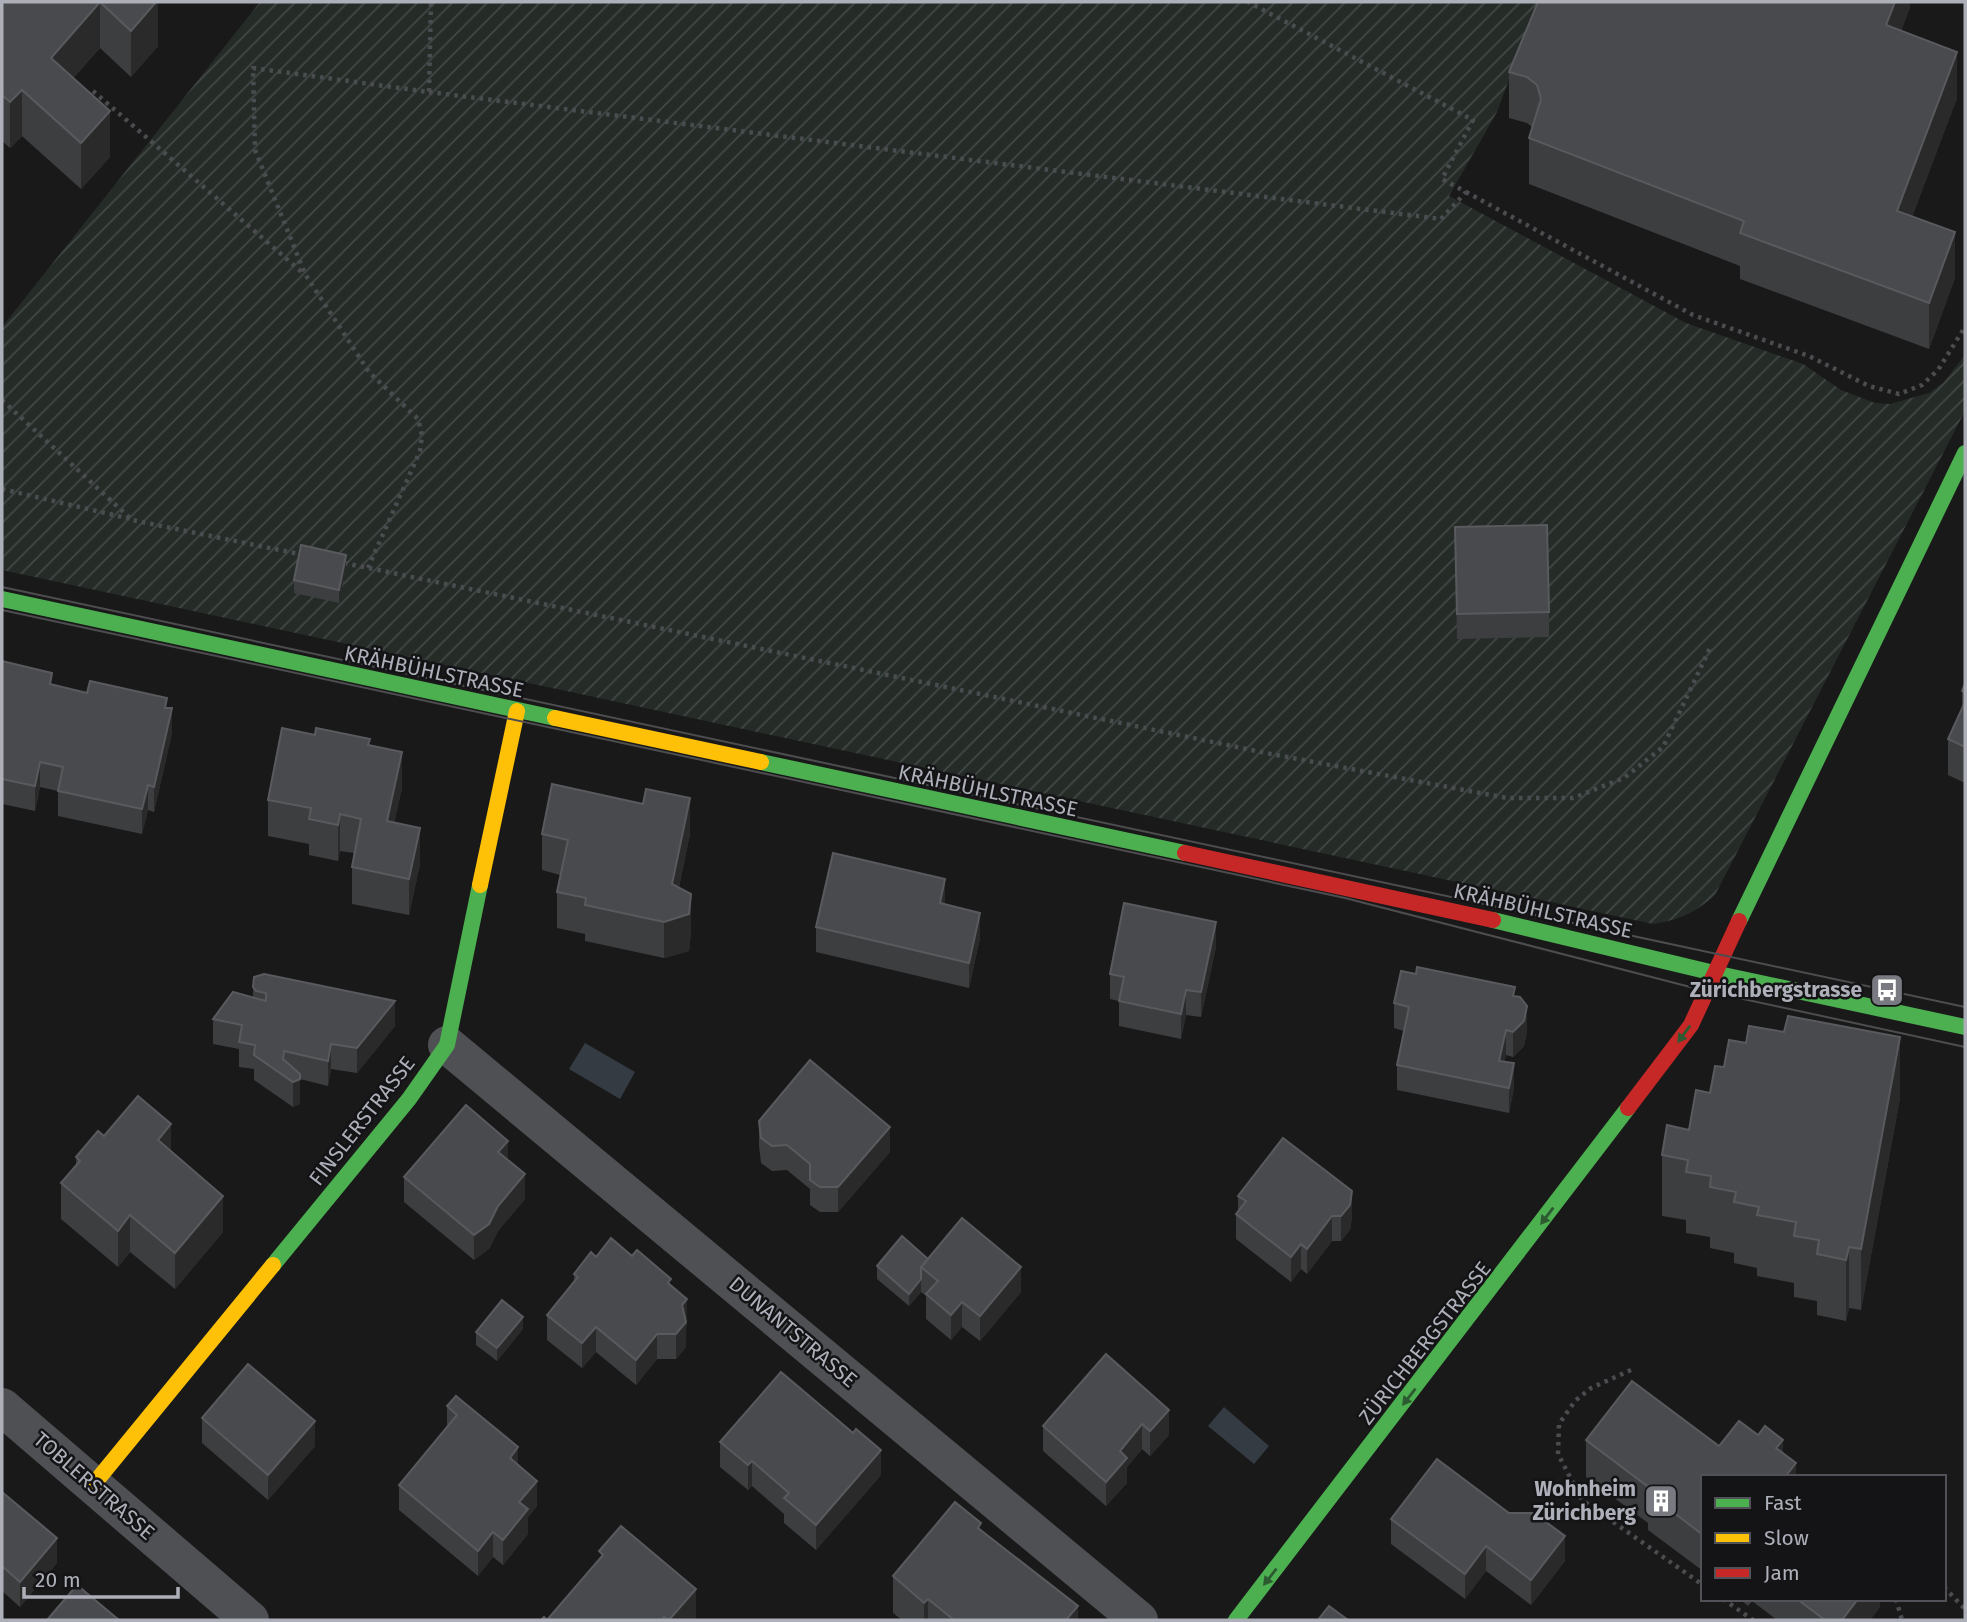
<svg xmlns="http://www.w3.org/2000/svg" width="1967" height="1622" font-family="'Fira Sans',sans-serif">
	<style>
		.garden { fill: url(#garden-furrows) }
		.water { fill: #343b42 }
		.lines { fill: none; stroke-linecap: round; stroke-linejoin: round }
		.path { stroke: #4b4c4f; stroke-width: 4.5; stroke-dasharray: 3.5 5; stroke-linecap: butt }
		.street { stroke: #4f5053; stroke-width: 38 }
		.fast { stroke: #4caf50; stroke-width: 16 }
		.slow { stroke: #ffc107; stroke-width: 16 }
		.jam { stroke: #c62828; stroke-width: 16 }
		.tram { stroke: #4d4d50; stroke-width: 2 }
		.wall { fill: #3d3e40 }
		.shaded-wall { fill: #2a2a2b }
		.building { fill: #494a4d; stroke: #595a5e; stroke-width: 2 }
		.oneway { fill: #2d5a30 }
		.labels { text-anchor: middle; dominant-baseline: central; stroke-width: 5; stroke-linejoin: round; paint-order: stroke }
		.street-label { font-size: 21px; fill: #adafb9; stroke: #141416 }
		.poi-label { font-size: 21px; font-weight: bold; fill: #adafb9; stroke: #141416; text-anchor: end }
	</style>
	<defs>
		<pattern id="garden-furrows" width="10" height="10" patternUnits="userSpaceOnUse" patternTransform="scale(1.75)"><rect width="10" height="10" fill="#252c28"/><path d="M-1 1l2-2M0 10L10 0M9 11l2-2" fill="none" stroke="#424845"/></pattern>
	</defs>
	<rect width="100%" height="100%" fill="#19191a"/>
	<path class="garden" d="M260,2h1278l-41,110 -48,84 237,127 117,41 38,26 34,13 15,1 39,-11 14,-10 22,-28v56l-250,484c-20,18 -36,25 -62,29l-1651,-354v-243z"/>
	<g class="water">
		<polygon points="585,1043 635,1072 620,1099 569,1069"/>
		<polygon points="1224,1407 1269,1446 1254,1464 1208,1426"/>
	</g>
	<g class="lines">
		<g class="path">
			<polyline points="93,91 304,274"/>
			<polyline points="429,92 1441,219 1466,192 1442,179 1473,120 1248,2"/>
			<polyline points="1466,192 1693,315 1809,356 1869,386 1899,394 1922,385 1938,370 1965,327"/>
			<polyline points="2,400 132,520 304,555"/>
			<polyline points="2,489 131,519"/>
			<polyline points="344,563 1271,754 1507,798 1573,798 1624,778 1663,747 1710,648"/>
			<polyline points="368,568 420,451 422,435 418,419 369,372 305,274 255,150 253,68 429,92 431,2"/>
			<polyline points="1631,1370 1591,1388 1575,1401 1559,1424 1558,1454 1582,1500 1703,1585"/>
			<polyline points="1944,1587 1965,1609"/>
			<polyline points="1723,1599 1753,1620"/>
			<polyline points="1896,1599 1902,1620"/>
		</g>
		<g class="street">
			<polyline points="447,1045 1139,1620"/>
			<polyline points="2,1407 250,1620"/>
		</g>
		<g class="fast">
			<polyline points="2,599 555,718"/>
			<polyline points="761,762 1185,853"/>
			<polyline points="1493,920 1714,973 1965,1027"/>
			<polyline points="1739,921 1965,453"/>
			<polyline points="273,1265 409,1099 447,1045 480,885"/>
			<polyline points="1236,1620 1628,1108"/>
		</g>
		<g class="slow">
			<polyline points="555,718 761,762"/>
			<polyline points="480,885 517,711"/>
			<polyline points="93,1485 273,1265"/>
		</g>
		<g class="jam">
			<polyline points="1185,853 1493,920"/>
			<polyline points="1628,1108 1691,1025 1739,921"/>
		</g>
		<g class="tram">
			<polyline points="2,587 1965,1007"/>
			<polyline points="2,610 1345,898 1702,990 1965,1047"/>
		</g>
	</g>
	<g class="wall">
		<polygon points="2,2 158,2 158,46 131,77 100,48 73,78 110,157 81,189 22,136 10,148 2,141"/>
		<polygon points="1910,2 1910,7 1901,31 1957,98 1912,217 1955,278 1929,349 1740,279 1740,266 1529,184 1529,138 1532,127 1527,123 1509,118 1509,72"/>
		<polygon points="1455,527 1549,612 1549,637 1457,639"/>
		<polygon points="346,567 339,603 294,593 294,580"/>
		<polygon points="2,661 52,685 87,693 167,708 172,733 154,812 148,810 142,834 58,816 58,791 40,787 35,811 2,804"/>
		<polygon points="1965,684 1965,783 1948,775 1948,739 1962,710 1962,691"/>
		<polygon points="370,745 402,788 394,823 420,864 409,915 352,904 352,867 354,853 340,851 338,861 309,855 309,844 268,836 268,800"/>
		<polygon points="542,834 690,834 679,887 691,930 689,951 664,958 585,941 585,934 557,928 557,892 560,875 542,870"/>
		<polygon points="945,905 980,938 969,988 816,952 816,927"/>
		<polygon points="1216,947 1201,1017 1186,1015 1181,1039 1119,1026 1119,1001 1110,999 1110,974"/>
		<polygon points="253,987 395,1026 357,1073 331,1069 328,1086 300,1079 300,1104 293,1107 254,1080 254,1069 239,1067 239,1049 213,1044 213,1019 253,997"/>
		<polygon points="1515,996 1527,1031 1524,1046 1513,1057 1506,1055 1504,1062 1514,1088 1509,1113 1397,1090 1397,1065 1404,1031 1394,1028 1394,1003"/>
		<polygon points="1710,1093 1900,1098 1861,1310 1849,1308 1846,1321 1817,1315 1817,1301 1794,1297 1794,1283 1757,1276 1757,1268 1734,1263 1734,1253 1710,1248 1710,1237 1686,1233 1686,1220 1662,1216 1662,1155 1689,1130"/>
		<polygon points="759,1121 890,1152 838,1212 820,1212 810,1205 810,1189 787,1170 772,1171 761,1163 759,1146"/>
		<polygon points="104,1136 171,1152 223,1232 175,1289 130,1252 118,1267 61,1219 61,1183 76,1165 76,1157"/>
		<polygon points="508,1161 525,1199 498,1231 489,1249 474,1260 404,1202 404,1177"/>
		<polygon points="1238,1196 1352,1216 1350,1230 1341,1241 1332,1241 1307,1274 1301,1269 1291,1282 1236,1239 1236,1214 1238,1211"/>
		<polygon points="632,1256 671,1286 687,1324 686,1326 686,1347 676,1359 657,1359 636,1385 596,1352 582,1368 547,1340 547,1315 574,1283 574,1274 596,1257"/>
		<polygon points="928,1259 1021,1292 980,1341 962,1327 951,1340 926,1319 926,1296 921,1292 909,1306 877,1279 877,1266"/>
		<polygon points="523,1329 497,1361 476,1345 476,1332"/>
		<polygon points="1106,1354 1169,1435 1150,1456 1142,1449 1127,1467 1127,1483 1106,1506 1043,1451 1043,1426"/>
		<polygon points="447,1406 518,1465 537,1506 528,1517 528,1534 503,1565 493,1557 478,1576 399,1510 399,1485 447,1427"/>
		<polygon points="202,1418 315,1446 268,1500 202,1443"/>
		<polygon points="1586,1440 1719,1446 1783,1453 1796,1477 1703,1477 1703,1571 1648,1530 1648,1523 1586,1477"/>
		<polygon points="720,1442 881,1475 816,1550 784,1523 784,1514 752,1486 748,1490 720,1467"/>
		<polygon points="2,1492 57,1563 20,1607 2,1591"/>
		<polygon points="1391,1519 1565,1561 1531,1605 1486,1571 1465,1599 1391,1544"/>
		<polygon points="981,1530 1078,1620 902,1620 893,1613 893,1576"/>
		<polygon points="1740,1599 1880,1599 1880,1607 1870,1620 1777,1620 1752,1601 1748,1606"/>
	</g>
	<g class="shaded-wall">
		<polygon points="100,2 100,48 51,104 51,58"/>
		<polygon points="156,2 158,2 158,46 131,77 131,31"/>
		<polygon points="1895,2 1910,2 1910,7 1886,71 1886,25"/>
		<polygon points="1957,52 1957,98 1897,257 1897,211"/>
		<polygon points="22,90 22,136 10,148 10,102"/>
		<polygon points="110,111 110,157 81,189 81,143"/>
		<polygon points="1955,232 1955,278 1929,349 1929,303"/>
		<polygon points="346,555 346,567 339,603 339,590"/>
		<polygon points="172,708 172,733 154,812 154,787"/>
		<polygon points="402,752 402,788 387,857 387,821"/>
		<polygon points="40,762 40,787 35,811 35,786"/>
		<polygon points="148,785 148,810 142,834 142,809"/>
		<polygon points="690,798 690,834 672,920 691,894 691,930 689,951 664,958 664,922"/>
		<polygon points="340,814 340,851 338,861 338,825"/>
		<polygon points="420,828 420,864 409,915 409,879"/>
		<polygon points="945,879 945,904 940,928 940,903"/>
		<polygon points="980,913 980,938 969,988 969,963"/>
		<polygon points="1216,922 1216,947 1201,1017 1201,992"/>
		<polygon points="1186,990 1186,1015 1181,1039 1181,1014"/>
		<polygon points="395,1001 395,1026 357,1073 357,1048"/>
		<polygon points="1527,1006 1527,1031 1524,1046 1513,1057 1513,1032"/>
		<polygon points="1506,1030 1506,1055 1499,1086 1499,1061"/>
		<polygon points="1900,1037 1900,1098 1861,1310 1861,1249"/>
		<polygon points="331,1044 331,1069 328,1086 328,1061"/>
		<polygon points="1514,1063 1514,1088 1509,1113 1509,1088"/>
		<polygon points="300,1079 300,1104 293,1107 293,1082"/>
		<polygon points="171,1124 171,1160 158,1140"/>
		<polygon points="890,1127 890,1152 838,1212 838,1187"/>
		<polygon points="508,1141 508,1166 498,1152"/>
		<polygon points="525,1174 525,1199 498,1231 489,1249 474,1260 474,1235"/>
		<polygon points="1352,1191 1352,1216 1350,1230 1341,1241 1341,1216"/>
		<polygon points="223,1196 223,1232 175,1289 175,1253"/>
		<polygon points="130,1215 130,1252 118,1267 118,1231"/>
		<polygon points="1332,1216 1332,1241 1307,1274 1307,1249"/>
		<polygon points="1301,1244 1301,1269 1291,1282 1291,1257"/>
		<polygon points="1849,1247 1849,1308 1846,1321 1846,1260"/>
		<polygon points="1021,1267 1021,1292 980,1341 980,1316"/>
		<polygon points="921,1279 921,1292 909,1306 909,1294"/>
		<polygon points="687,1299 686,1347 676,1359 676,1334 682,1305"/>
		<polygon points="962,1302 962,1327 951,1340 951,1315"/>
		<polygon points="523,1317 523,1329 497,1361 497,1348"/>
		<polygon points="596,1327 596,1352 582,1368 582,1343"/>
		<polygon points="657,1334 657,1359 636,1385 636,1360"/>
		<polygon points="1169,1410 1169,1435 1150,1456 1150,1431"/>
		<polygon points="315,1421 315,1446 268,1500 268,1475"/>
		<polygon points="1142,1424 1142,1449 1127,1467 1127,1483 1106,1506 1106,1482 1120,1451"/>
		<polygon points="1783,1440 1783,1476 1776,1448"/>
		<polygon points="518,1447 518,1472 510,1458"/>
		<polygon points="881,1450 881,1475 816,1550 816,1525"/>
		<polygon points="752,1461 752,1486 748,1490 748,1465"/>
		<polygon points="1796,1463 1796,1477 1785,1477"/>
		<polygon points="537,1481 537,1506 528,1517 528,1534 503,1565 503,1540 519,1502"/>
		<polygon points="493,1532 493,1557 478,1576 478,1551"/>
		<polygon points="1565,1536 1565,1561 1531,1605 1531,1580"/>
		<polygon points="57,1538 57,1563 20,1607 20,1582"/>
		<polygon points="1486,1546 1486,1571 1465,1599 1465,1574"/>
		<polygon points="696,1589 696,1620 669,1620"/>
		<polygon points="928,1599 928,1620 924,1620 924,1603"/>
		<polygon points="1858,1599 1880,1599 1880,1607 1870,1620 1842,1620"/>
		<polygon points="1078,1606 1078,1620 1066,1620"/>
	</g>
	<g class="building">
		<polygon points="2,2 156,2 131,31 100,2 51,58 110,111 81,143 22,90 10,102 2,95"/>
		<polygon points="1538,2 1895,2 1886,25 1957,52 1897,211 1955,232 1929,303 1740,233 1744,221 1529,138 1541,99 1537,85 1527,77 1509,72"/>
		<polygon points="1547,525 1549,612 1457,614 1455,527"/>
		<polygon points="301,545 346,555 339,590 294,580"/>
		<polygon points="2,661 52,673 50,684 87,693 90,681 167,698 165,708 172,708 154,787 148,785 142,809 58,791 63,767 40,762 35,786 2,779"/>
		<polygon points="1965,684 1965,693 1962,691"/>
		<polygon points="1965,702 1965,747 1948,739"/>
		<polygon points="282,728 315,735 316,728 370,739 368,745 402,752 387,821 420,828 409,879 352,867 361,819 340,814 338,825 309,819 311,808 268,800"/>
		<polygon points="552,784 643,804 646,789 690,798 672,884 691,894 689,914 664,922 585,905 586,898 557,892 568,840 542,834"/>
		<polygon points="833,853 945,879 940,903 980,913 969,963 816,927"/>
		<polygon points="1124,903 1216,922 1201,992 1186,990 1181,1014 1119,1001 1124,977 1110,974"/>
		<polygon points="1417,967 1515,987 1513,996 1520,997 1527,1006 1524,1021 1513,1032 1506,1030 1499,1061 1514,1063 1509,1088 1397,1065 1409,1007 1394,1003 1401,971 1416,974"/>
		<polygon points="264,974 395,1001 357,1048 331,1044 328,1061 284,1051 283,1059 300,1074 300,1079 293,1082 254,1055 255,1045 239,1042 242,1025 213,1019 233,992 266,1001 266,993 256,991 253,987 254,977"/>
		<polygon points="1788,1016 1900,1037 1861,1249 1849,1247 1846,1260 1817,1254 1819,1240 1794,1236 1796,1222 1757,1215 1759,1207 1734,1202 1736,1192 1710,1187 1711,1176 1686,1172 1688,1160 1662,1155 1667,1125 1689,1130 1696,1090 1710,1093 1715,1066 1724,1067 1729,1040 1746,1043 1749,1026 1784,1032"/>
		<polygon points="810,1060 890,1127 838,1187 820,1187 810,1180 810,1164 787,1145 772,1146 761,1138 759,1121"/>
		<polygon points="138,1096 171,1124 158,1140 223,1196 175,1253 130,1215 118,1231 61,1183 80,1161 76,1157 98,1131 104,1136"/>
		<polygon points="466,1105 508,1141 498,1152 525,1174 498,1206 489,1224 474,1235 404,1177"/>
		<polygon points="1283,1138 1352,1191 1350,1205 1341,1216 1332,1216 1307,1249 1301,1244 1291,1257 1236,1214 1246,1201 1238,1196"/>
		<polygon points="962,1218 1021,1267 980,1316 962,1302 951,1315 926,1294 938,1281 921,1267"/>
		<polygon points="902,1236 928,1259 921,1267 921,1279 909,1294 877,1266"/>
		<polygon points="611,1238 632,1256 637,1250 671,1279 668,1283 687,1299 682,1305 686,1322 676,1334 657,1334 636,1360 596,1327 582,1343 547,1315 578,1277 574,1274 591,1252 596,1257"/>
		<polygon points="502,1300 523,1317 497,1348 476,1332"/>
		<polygon points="1106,1354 1169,1410 1150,1431 1142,1424 1120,1451 1127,1458 1106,1482 1043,1426"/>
		<polygon points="248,1364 315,1421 268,1475 202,1418"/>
		<polygon points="781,1372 853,1433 856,1429 881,1450 816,1525 784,1498 789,1493 752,1461 748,1465 720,1442"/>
		<polygon points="1632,1381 1719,1446 1739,1421 1758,1435 1765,1426 1783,1440 1776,1448 1796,1463 1785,1477 1703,1477 1703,1535 1648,1493 1651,1489 1586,1440"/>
		<polygon points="456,1396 518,1447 510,1458 537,1481 519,1502 528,1509 503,1540 493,1532 478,1551 399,1485 457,1415 447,1406"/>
		<polygon points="1437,1459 1509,1513 1534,1513 1565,1536 1531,1580 1486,1546 1465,1574 1391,1519"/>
		<polygon points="2,1492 57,1538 20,1582 2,1566"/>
		<polygon points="955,1502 981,1523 978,1528 1078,1606 1066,1620 954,1620 928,1599 924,1603 893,1576"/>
		<polygon points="621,1526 696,1589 669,1620 664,1617 662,1620 541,1620 544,1617 547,1620 603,1555 599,1551"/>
		<polygon points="77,1585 119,1620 47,1620"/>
		<polygon points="1797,1599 1858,1599 1842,1620 1825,1620"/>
		<polygon points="1329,1606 1348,1620 1318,1620"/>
	</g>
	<defs><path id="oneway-solid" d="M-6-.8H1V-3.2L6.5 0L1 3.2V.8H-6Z" transform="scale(1.75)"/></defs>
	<g class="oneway">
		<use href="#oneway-solid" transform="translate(1684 1034) rotate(126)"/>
		<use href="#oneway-solid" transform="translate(1547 1216) rotate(127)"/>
		<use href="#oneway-solid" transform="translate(1409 1397) rotate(128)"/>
		<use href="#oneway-solid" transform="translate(1270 1577) rotate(128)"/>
	</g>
	<defs>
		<g id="bus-square" transform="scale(1.75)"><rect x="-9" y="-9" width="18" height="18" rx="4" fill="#797a81" stroke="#141416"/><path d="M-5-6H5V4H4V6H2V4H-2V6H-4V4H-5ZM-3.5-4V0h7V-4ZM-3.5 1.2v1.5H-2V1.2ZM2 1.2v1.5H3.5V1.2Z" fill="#fff"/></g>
		<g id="building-square" transform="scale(1.75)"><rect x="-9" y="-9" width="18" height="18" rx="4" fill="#797a81" stroke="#141416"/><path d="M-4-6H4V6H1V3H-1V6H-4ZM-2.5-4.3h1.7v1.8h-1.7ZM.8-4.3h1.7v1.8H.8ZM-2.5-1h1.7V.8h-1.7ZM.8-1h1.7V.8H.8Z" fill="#fff"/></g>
	</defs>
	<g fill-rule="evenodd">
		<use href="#bus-square" x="1887" y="990"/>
		<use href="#building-square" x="1661" y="1501"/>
	</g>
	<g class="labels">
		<g class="street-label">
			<text transform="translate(434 672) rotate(12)">KRÄHBÜHLSTRASSE</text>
			<text transform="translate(988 791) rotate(12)">KRÄHBÜHLSTRASSE</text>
			<text transform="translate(1543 911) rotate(13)">KRÄHBÜHLSTRASSE</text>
			<text transform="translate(362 1121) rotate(-52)">FINSLERSTRASSE</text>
			<text transform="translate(793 1332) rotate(40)">DUNANTSTRASSE</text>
			<text transform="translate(1425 1343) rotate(-52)">ZÜRICHBERGSTRASSE</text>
			<text transform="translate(94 1486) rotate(41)">TOBLERSTRASSE</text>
		</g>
		<g class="poi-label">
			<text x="1862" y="990">Zürichbergstrasse</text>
			<text x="1636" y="1489">Wohnheim<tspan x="1636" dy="24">Zürichberg</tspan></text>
		</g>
	</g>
	<rect width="1967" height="1622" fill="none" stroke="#adafb9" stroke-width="7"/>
	<rect x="1701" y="1475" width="245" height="126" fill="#141416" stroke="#515257" stroke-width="2"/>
	<rect x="1715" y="1498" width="35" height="10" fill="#4caf50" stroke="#515257" stroke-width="2"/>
	<text x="1764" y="1510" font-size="21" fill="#adafb9">Fast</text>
	<rect x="1715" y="1533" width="35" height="10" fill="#ffc107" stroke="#515257" stroke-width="2"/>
	<text x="1764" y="1545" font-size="21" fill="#adafb9">Slow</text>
	<rect x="1715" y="1568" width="35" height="10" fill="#c62828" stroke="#515257" stroke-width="2"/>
	<text x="1764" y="1580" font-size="21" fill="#adafb9">Jam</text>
	<path d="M24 1587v10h154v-10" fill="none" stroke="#adafb9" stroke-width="3.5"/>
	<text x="35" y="1587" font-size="21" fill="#adafb9" stroke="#141416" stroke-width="5" paint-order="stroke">20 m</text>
</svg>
